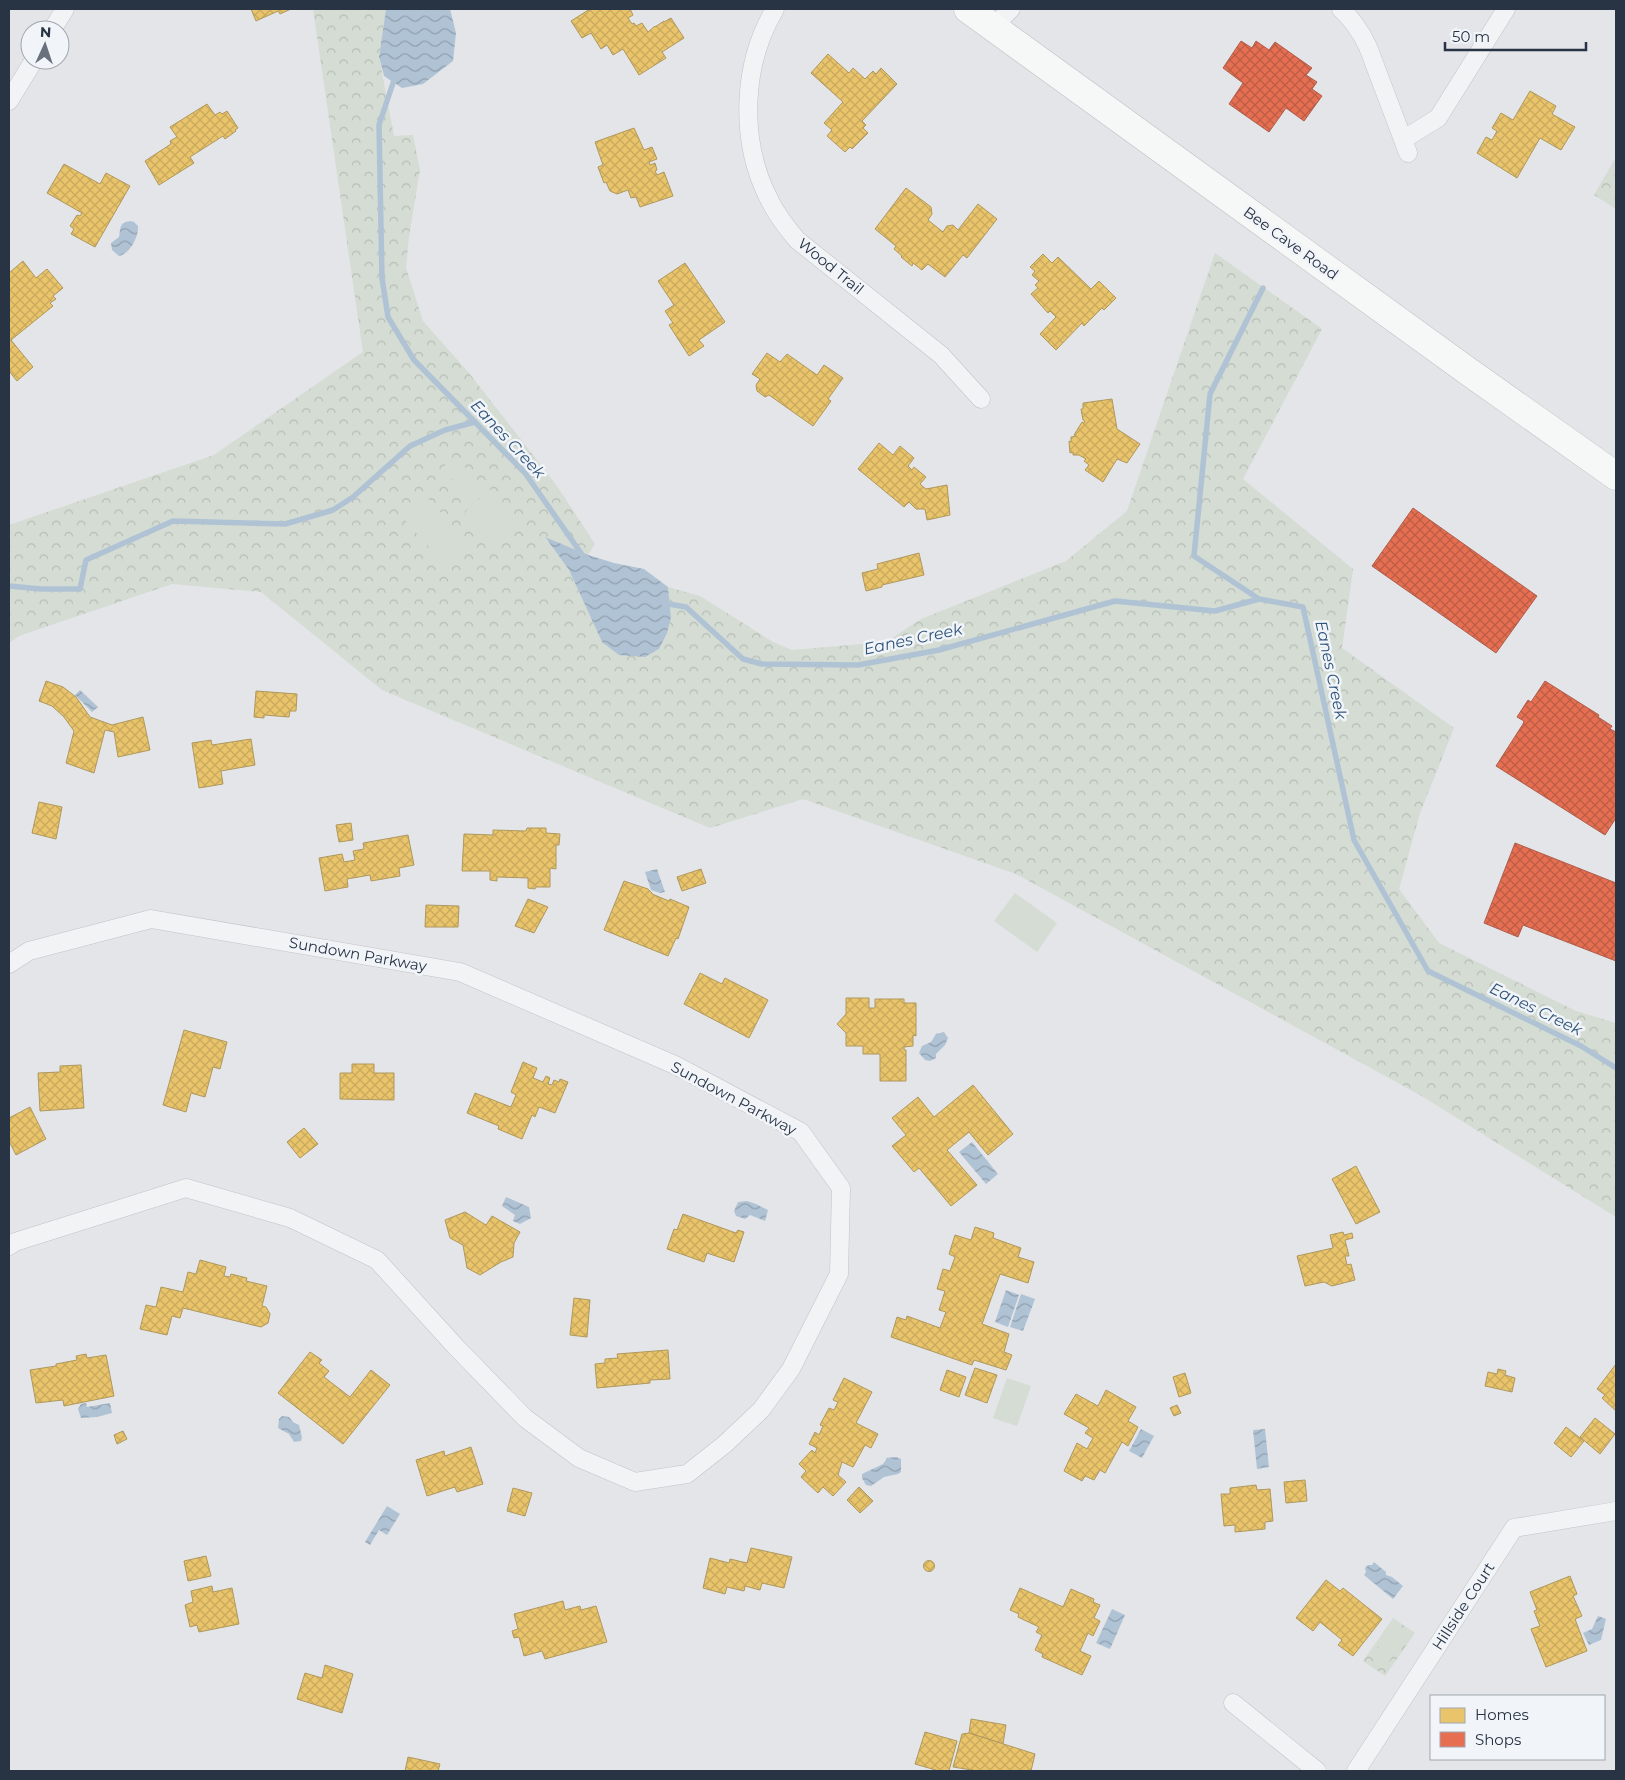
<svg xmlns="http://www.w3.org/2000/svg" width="1625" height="1780" font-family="Montserrat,sans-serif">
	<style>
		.forest { fill: url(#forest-crowns) }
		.garden { fill: #d4dcd3 }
		.water { fill: url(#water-waves) }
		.homes { fill: url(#homes-cross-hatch); stroke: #af985e }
		.shops { fill: url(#shops-cross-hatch); stroke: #ae5d4d }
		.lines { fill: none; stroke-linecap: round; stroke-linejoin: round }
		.stream { stroke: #b0c3d5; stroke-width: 5.5 }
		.street-casing { stroke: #c1c3c6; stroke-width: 19 }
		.primary-casing { stroke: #bfc2c6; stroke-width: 29 }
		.street { stroke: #f2f3f5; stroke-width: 18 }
		.primary { stroke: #f6f7f7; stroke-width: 28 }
		.labels { text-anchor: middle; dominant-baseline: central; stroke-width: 5; stroke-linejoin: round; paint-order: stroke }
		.street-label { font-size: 15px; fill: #283343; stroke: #f1f4f8 }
		.water-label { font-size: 16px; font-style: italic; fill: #2f547a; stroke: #f1f4f8 }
	</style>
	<defs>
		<pattern id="forest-crowns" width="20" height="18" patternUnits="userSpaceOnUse" patternTransform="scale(1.25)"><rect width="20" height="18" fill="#d4dcd3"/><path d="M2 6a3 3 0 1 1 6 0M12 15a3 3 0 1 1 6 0" fill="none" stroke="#b6bdb6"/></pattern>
		<pattern id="water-waves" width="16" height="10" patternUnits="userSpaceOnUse" patternTransform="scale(1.25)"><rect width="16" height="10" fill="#b0c3d5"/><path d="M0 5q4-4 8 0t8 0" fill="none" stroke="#8f9fae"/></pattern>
		<pattern id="homes-cross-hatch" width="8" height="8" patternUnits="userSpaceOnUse" patternTransform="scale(1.25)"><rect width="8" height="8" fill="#e9c46a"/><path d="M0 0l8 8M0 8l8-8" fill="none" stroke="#c8a95d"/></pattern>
		<pattern id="shops-cross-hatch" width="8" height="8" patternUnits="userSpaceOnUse" patternTransform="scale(1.25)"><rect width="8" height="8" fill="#e76f51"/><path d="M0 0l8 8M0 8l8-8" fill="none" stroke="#bb5c45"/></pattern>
	</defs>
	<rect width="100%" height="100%" fill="#e3e5e8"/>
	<g class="forest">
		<polygon points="313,9 386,9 379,57 394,136 413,135 420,170 409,236 406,268 423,321 469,373 557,486 595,544 588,555 545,538 569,570 602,642 671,617 668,587 700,596 773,642 792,650 886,642 921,619 1066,561 1127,511 1215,253 1322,329 1243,479 1353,569 1342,648 1454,728 1420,813 1399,889 1439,943 1576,1011 1616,1023 1616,1217 1420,1095 1016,874 803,799 710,828 382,690 261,592 172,584 19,636 9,643 9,525 214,455 363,352"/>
		<polygon points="1616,157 1616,209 1594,195"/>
		<polygon points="1393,1618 1415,1633 1385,1676 1363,1661"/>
	</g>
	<g class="garden">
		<polygon points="455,456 481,485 468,496 442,468"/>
		<polygon points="490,489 520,521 494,545 464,513"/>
		<polygon points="426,496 471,546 447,567 402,517"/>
		<polygon points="1015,893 1057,923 1037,952 994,921"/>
		<polygon points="1007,1378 1031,1386 1017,1426 993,1418"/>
		<polygon points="1393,1627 1407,1636 1385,1667 1371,1657"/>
	</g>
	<g class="water">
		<polygon points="386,9 450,9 456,33 453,61 423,84 402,88 384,76 379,57"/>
		<path d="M130,221l4,1 4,4c1,10 -8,28 -19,30l-7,-6 -1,-7 8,-6c2,-10 0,-14 11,-16z"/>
		<polygon points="545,537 588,555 614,563 644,569 668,587 671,617 667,633 659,649 645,657 619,655 602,642 569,570"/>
		<polygon points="80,690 98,707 92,712 75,695"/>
		<polygon points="657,869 665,892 660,893 651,890 645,872"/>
		<polygon points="944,1032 948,1038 945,1045 936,1054 936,1058 930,1061 925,1060 919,1053 922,1046 931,1042 936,1034"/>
		<polygon points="972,1142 998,1174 986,1184 959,1152"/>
		<polygon points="506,1197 529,1207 531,1218 520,1224 513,1221 515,1215 502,1206"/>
		<polygon points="747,1201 756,1204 768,1210 765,1221 750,1215 745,1219 736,1216 734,1211 738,1202"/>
		<polygon points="1006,1290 1019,1295 1008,1327 995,1322"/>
		<polygon points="1021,1294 1035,1299 1023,1331 1010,1327"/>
		<polygon points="86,1403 87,1407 110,1403 112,1413 97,1417 81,1418 78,1409 81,1404"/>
		<polygon points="282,1416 289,1417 293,1422 299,1425 302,1437 301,1441 294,1442 289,1434 278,1428 279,1419"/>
		<polygon points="1141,1429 1154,1436 1142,1458 1129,1451"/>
		<polygon points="1265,1429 1269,1467 1257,1469 1253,1430"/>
		<polygon points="896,1457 901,1459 901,1472 898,1474 884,1477 871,1486 866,1485 862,1478 862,1474 883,1464 886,1460 886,1458"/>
		<polygon points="387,1506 400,1514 387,1535 379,1530 370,1545 365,1542"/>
		<polygon points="1374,1562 1386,1572 1386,1575 1392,1577 1403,1586 1393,1599 1364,1575 1366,1572 1365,1568 1368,1565 1372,1565"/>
		<polygon points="1112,1609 1125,1615 1110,1649 1096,1643"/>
		<polygon points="1598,1616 1606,1619 1601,1640 1589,1645 1583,1633 1592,1629"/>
	</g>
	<g class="homes">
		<polygon points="251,9 291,9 280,14 278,11 256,21"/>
		<polygon points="590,9 630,9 633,15 628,18 632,24 634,23 636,26 642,23 648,32 655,26 655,27 664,21 664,22 671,18 684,38 662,52 666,58 639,75 623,49 613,55 607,45 601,49 591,33 582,38 571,21"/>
		<polygon points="828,54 849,73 853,68 865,79 873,71 876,74 881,68 897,84 862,121 866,125 863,128 868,133 852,149 850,147 845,152 827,136 832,130 824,123 843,102 811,73"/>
		<polygon points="1530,91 1556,106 1552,114 1575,127 1561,150 1540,138 1517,178 1477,153 1486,137 1492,140 1497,131 1492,128 1501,113 1513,120"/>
		<polygon points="207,104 215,115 220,112 222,114 227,111 238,128 235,130 236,131 225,139 223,136 190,157 194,163 159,185 145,161 171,144 170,141 177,137 170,127"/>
		<polygon points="634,128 644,150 652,147 657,159 649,162 650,165 655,163 657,170 655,171 657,175 664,172 673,196 640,207 636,197 631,198 628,190 617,194 610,191 606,182 604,183 598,167 603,165 595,142"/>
		<polygon points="64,164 100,184 106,173 130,186 95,247 71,234 74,229 70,226 77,215 80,216 82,213 47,193"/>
		<polygon points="906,188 931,207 932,214 928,220 943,232 947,226 953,225 958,230 978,204 997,219 967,258 963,255 945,277 928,264 922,270 913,263 912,266 901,257 902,256 894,249 896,246 875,229"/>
		<polygon points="1043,254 1052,263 1058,257 1091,289 1099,281 1116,298 1104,310 1102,308 1084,326 1082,323 1056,350 1040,334 1056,317 1050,311 1048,313 1031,294 1038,288 1035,285 1039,281 1032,275 1035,271 1030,267"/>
		<polygon points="23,261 36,278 47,269 63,288 53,296 56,299 50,303 53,306 11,340 33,367 17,381 9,371 9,273"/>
		<polygon points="685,263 725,322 699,340 704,346 689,356 669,325 673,323 665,311 674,305 658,281"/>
		<polygon points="767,353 780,362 787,354 817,375 824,365 843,378 828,399 831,401 813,426 769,395 765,397 757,391 756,385 760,379 752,374"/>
		<polygon points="1112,399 1117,429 1140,444 1127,463 1117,459 1103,482 1085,470 1089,465 1084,461 1086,459 1079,455 1073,455 1073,452 1070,453 1069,441 1071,442 1071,437 1076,436 1074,435 1082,422 1084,423 1085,421 1083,420 1081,409 1083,409 1083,403"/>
		<polygon points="879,443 893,455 900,446 914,458 908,466 912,470 914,467 926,477 920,484 926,489 947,485 950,515 927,520 925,509 916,509 909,502 904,507 858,469"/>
		<polygon points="919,553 924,575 882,585 882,587 866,591 862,573 878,569 877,564"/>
		<polygon points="46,681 63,687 76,697 90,717 112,725 143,717 150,750 118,757 114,732 105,730 94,773 66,763 74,731 64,717 52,706 39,701"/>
		<polygon points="256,691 297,694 296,711 290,711 289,717 264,715 264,718 254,717"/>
		<polygon points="251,739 255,765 221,771 223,784 199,788 192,743 211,740 212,745"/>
		<polygon points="39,802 62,807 56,839 32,833"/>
		<polygon points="351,823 353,840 339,842 336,825"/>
		<polygon points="527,828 546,828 546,833 560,834 559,845 556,845 556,869 550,868 550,887 536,887 535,889 528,888 528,878 497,877 497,881 490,880 490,871 462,871 464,834 493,835 493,830 526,831"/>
		<polygon points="408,835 414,865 399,868 400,876 371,881 370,875 347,879 348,887 325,891 319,858 342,854 344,862 355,860 353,851 364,849 363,843"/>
		<polygon points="701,869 706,883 682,891 677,877"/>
		<polygon points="624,881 648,889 652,893 652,894 669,901 670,899 689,907 678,939 676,938 668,956 604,930"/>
		<polygon points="528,899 548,907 534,933 515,926"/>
		<polygon points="426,905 459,906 458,927 425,927"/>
		<polygon points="700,973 722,984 725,978 768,1000 749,1038 684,1004"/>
		<polygon points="846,998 869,998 869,1008 875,1008 875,999 904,999 904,1003 916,1003 916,1036 913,1035 913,1046 904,1047 904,1050 906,1050 906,1081 880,1081 880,1054 863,1054 863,1046 846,1046 846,1033 837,1024 846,1014"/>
		<polygon points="184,1030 227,1042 220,1069 213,1067 205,1097 191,1093 186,1112 163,1105"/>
		<polygon points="523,1062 537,1068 533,1078 543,1082 546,1076 550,1078 548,1084 552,1085 554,1080 559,1082 560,1079 568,1082 555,1113 539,1107 535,1117 532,1115 522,1139 498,1129 499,1126 467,1113 475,1093 511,1107 516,1095 511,1092"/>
		<polygon points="352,1064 374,1064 374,1073 394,1073 394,1100 340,1099 340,1073 352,1073"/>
		<polygon points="81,1065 84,1108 40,1111 38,1073 60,1072 60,1066"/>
		<polygon points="973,1085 1013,1134 988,1155 969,1132 947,1150 977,1185 951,1206 919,1168 914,1172 892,1146 906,1135 892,1118 918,1097 934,1117"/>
		<polygon points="30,1107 46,1139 16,1155 9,1141 9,1118"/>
		<polygon points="304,1128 318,1144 300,1158 287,1142"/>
		<polygon points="1356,1166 1380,1212 1356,1224 1332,1179"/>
		<polygon points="465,1212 486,1225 492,1216 520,1232 514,1243 513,1257 501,1262 480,1275 467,1268 463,1245 450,1238 445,1220"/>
		<polygon points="683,1214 736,1233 738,1230 744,1232 734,1262 707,1253 704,1262 667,1249 674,1229 677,1230"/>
		<polygon points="975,1227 994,1233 993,1238 1021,1248 1018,1257 1034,1262 1028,1283 1000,1274 982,1324 1009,1334 1004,1352 1012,1355 1006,1370 974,1360 972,1365 891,1337 897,1317 906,1320 907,1316 940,1328 946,1312 939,1310 945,1291 937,1289 943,1269 950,1271 955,1257 949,1254 955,1235 971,1240"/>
		<polygon points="1343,1232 1344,1235 1352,1233 1353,1238 1345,1240 1349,1256 1345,1256 1347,1265 1351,1264 1355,1280 1332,1286 1324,1282 1305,1286 1297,1256 1333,1248 1330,1235"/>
		<polygon points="200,1260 226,1267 224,1276 230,1277 231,1274 247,1278 246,1281 267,1286 262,1306 266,1307 270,1314 268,1323 261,1327 183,1308 180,1318 172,1316 167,1335 140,1329 146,1305 156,1307 161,1287 183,1292 188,1272 196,1274"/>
		<polygon points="574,1298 590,1300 587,1337 570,1335"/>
		<polygon points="668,1350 670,1379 650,1380 650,1383 597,1388 595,1364 605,1363 605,1359 618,1358 617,1354"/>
		<polygon points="310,1352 322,1360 319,1363 329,1371 324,1377 350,1397 371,1370 390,1385 343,1444 278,1393"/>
		<polygon points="86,1354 87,1358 106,1355 114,1396 64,1406 63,1400 36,1403 30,1370 56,1366 56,1364 77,1360 76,1356"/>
		<polygon points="1616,1364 1616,1411 1602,1398 1605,1395 1597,1389"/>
		<polygon points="975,1368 997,1375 987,1403 965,1395"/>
		<polygon points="1498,1369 1506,1371 1505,1375 1515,1378 1512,1392 1485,1386 1488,1372 1497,1374"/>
		<polygon points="947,1370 966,1377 959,1397 940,1390"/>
		<polygon points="1185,1373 1191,1393 1179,1397 1173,1377"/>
		<polygon points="844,1378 872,1392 856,1423 878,1434 871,1448 865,1445 853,1467 842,1462 838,1475 846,1482 833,1496 823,1487 818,1493 801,1477 806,1471 799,1464 812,1450 815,1453 817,1448 809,1444 815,1432 819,1435 823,1426 820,1425 829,1408 834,1410 838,1402 833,1400"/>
		<polygon points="1106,1390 1136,1407 1128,1421 1138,1427 1128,1446 1122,1442 1105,1473 1100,1470 1094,1480 1085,1476 1082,1481 1064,1471 1077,1443 1087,1449 1093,1438 1085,1433 1089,1428 1064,1414 1076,1394 1098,1406"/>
		<polygon points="1177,1405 1181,1413 1174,1416 1170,1408"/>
		<polygon points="1595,1418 1615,1434 1600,1454 1580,1437"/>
		<polygon points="1566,1427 1584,1441 1571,1457 1554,1443"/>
		<polygon points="123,1431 127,1439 117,1444 114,1435"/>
		<polygon points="471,1447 483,1484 457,1492 455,1487 427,1496 416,1460 444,1451 445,1456"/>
		<polygon points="1305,1480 1307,1501 1286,1503 1284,1482"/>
		<polygon points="1256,1485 1257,1490 1270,1489 1273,1521 1265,1522 1265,1529 1235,1532 1235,1525 1224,1526 1221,1494 1230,1494 1230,1488"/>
		<polygon points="859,1487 873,1501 860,1513 847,1500"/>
		<polygon points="513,1488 532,1493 525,1516 507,1511"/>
		<polygon points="751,1548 792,1557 784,1588 762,1583 760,1590 745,1586 744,1591 727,1587 725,1594 703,1588 710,1558 729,1563 730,1559 747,1563"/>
		<polygon points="206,1556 211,1576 188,1581 184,1561"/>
		<circle cx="929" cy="1566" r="5.5"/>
		<polygon points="1570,1576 1577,1594 1573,1596 1582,1616 1575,1619 1587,1651 1546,1667 1531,1629 1540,1626 1534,1611 1537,1610 1530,1592"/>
		<polygon points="1326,1580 1340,1591 1343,1588 1382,1619 1353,1656 1338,1645 1342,1640 1320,1622 1313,1631 1296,1618"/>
		<polygon points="212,1586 213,1592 232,1588 239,1624 199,1632 197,1625 190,1627 185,1605 193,1602 191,1591"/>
		<polygon points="1020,1588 1063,1607 1071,1589 1094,1599 1093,1602 1100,1605 1094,1618 1100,1621 1093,1636 1088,1633 1080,1651 1091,1656 1082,1675 1042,1657 1043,1654 1035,1650 1042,1635 1036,1632 1039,1627 1018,1617 1019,1614 1010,1610"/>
		<polygon points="563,1601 565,1610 580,1606 581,1610 596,1606 607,1642 545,1659 542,1651 524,1656 519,1637 514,1638 512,1631 518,1629 514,1614"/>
		<polygon points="325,1665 353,1674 342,1713 297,1699 305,1673 322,1678"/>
		<polygon points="971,1719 1006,1725 1003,1744 969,1733"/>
		<polygon points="925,1732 957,1741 949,1771 939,1771 915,1764"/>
		<polygon points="969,1733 1035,1754 1031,1771 978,1771 953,1767 962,1734"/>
		<polygon points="408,1757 440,1764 438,1771 405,1771"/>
	</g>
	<g class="shops">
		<polygon points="1241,41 1252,48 1256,41 1269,50 1275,42 1312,68 1306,75 1317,82 1312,89 1322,96 1304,121 1286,108 1269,132 1229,104 1243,83 1223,68"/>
		<polygon points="1413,508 1537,596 1496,653 1372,566"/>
		<polygon points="1545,681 1599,715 1598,717 1612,726 1610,729 1616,732 1616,818 1605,835 1496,766 1523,724 1524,721 1517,717 1528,700 1531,702"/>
		<polygon points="1515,843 1616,883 1616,961 1523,925 1518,937 1484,923"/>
	</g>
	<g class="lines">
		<g class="stream">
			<polyline points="395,77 379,125 382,278 388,317 414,360 525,473 583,556"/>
			<polyline points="9,586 41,589 80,589 86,560 173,521 285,524 333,510 353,497 410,446 445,430 475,422"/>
			<polyline points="1259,599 1194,556 1210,394 1263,288"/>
			<polyline points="663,603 686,607 743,659 762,664 858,665 939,650 1115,601 1215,611 1259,599 1303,607 1354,840 1428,971 1581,1046 1616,1068"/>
		</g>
		<g class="street-casing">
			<g id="street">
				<path d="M775,9c-33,55 -36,132 -6,190 7,15 17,28 28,41l144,115 40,44"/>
				<path d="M1341,9c12,11 20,23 27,38l40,106"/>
				<polyline points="993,27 1011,9"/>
				<polyline points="52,30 65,9"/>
				<polyline points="9,101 34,60"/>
				<polyline points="1404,139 1438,118 1506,9"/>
				<polyline points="9,964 29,951 151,919 460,972 675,1065 801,1132 841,1188 839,1274 791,1369 761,1410 725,1444 687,1474 635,1482 579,1458 525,1418 455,1346 377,1260 290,1218 186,1188 15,1242 9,1246"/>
				<polyline points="1233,1703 1317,1771"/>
				<polyline points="1356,1771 1514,1528 1616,1511"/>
			</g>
		</g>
		<g class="primary-casing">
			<polyline id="primary" points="968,9 1469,372 1616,476"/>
		</g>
		<use href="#street" class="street"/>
		<use href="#primary" class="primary"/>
	</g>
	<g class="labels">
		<g class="street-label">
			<text transform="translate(1291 243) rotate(36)">Bee Cave Road</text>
			<text transform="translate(831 266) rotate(39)">Wood Trail</text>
			<text transform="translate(358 954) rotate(10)">Sundown Parkway</text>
			<text transform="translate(734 1098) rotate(28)">Sundown Parkway</text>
			<text transform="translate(1463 1606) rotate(-57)">Hillside Court</text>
		</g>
		<g class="water-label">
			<text transform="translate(508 439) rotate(47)">Eanes Creek</text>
			<text transform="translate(913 639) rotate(-12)">Eanes Creek</text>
			<text transform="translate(1331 670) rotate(78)">Eanes Creek</text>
			<text transform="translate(1536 1009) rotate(26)">Eanes Creek</text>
		</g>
	</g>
	<rect width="1625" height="1780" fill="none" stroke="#283343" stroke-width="20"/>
	<rect x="1430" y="1695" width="175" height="65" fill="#f1f4f8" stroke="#a1a7b0"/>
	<rect x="1440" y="1708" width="25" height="15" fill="#e9c46a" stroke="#a1a7b0"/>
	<text x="1475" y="1720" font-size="15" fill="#283343">Homes</text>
	<rect x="1440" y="1732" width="25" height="15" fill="#e76f51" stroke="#a1a7b0"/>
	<text x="1475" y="1745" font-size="15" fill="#283343">Shops</text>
	<g transform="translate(45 45) rotate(3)"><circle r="24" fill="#f1f4f8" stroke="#a1a7b0"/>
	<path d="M0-4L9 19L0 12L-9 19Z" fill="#69717d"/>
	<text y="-8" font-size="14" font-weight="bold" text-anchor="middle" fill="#283343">N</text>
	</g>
	<path d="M1445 42v8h141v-8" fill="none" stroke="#283343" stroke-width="2.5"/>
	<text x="1452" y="42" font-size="15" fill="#283343" stroke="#f1f4f8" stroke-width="4" paint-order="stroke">50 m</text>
</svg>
